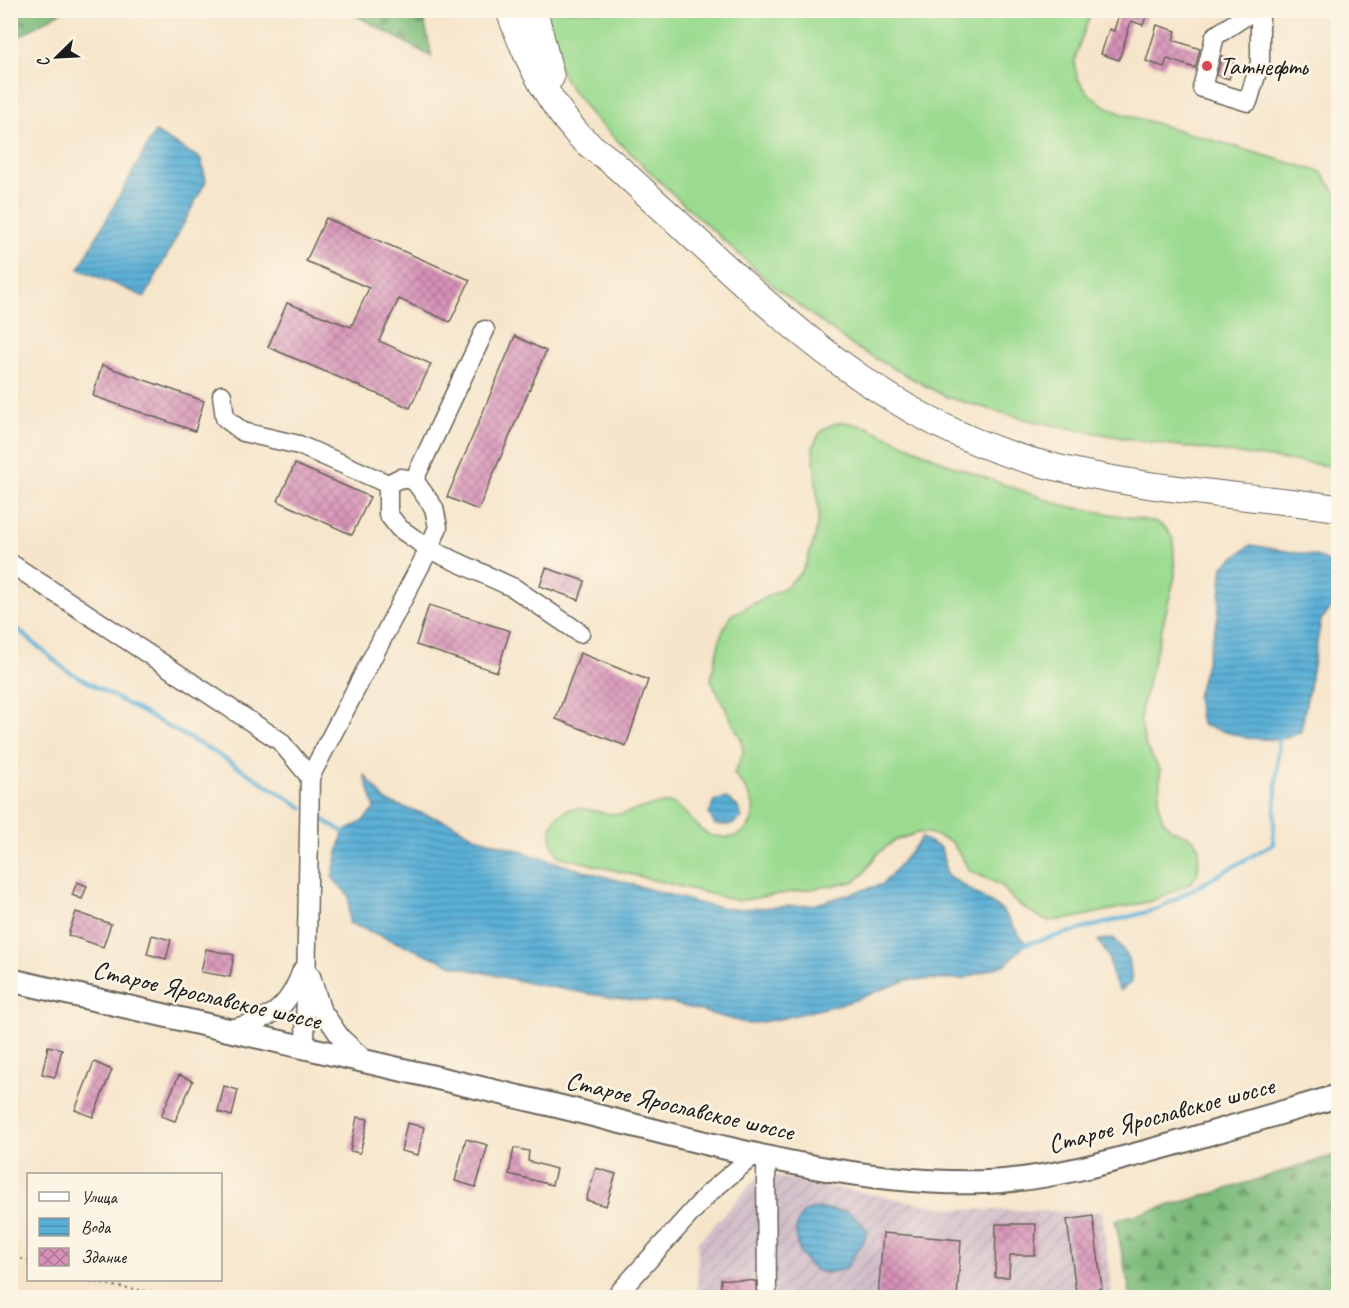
<svg xmlns="http://www.w3.org/2000/svg" width="1349" height="1308" font-family="Caveat,sans-serif">
	<style>
		.industrial { fill: url(#industrial-furrows) }
		.grass { fill: #9bdb90; stroke: #5c7c56; stroke-width: 1.5 }
		.forest { fill: url(#forest-firs); stroke: #4c6c4b; stroke-width: 1.5 }
		.water { fill: url(#water-rules); stroke: #3c667a; stroke-width: 1.5 }
		.lines { fill: none; stroke-linecap: round; stroke-linejoin: round }
		.stream { stroke: #5bb0d7; stroke-width: 4 }
		.building { fill: url(#building-cross-hatch) }
		.minor-casing { stroke: #686259; stroke-width: 21 }
		.major-casing { stroke: #686259; stroke-width: 26 }
		.highway-casing { stroke: #686259; stroke-width: 28 }
		.path { stroke: #686259; stroke-width: 2; stroke-dasharray: 1.5 4.5; stroke-linecap: butt }
		.minor { stroke: #fff; stroke-width: 18 }
		.major { stroke: #fff; stroke-width: 22 }
		.highway { stroke: #fff; stroke-width: 26 }
		.poi-dot { fill: #d1495b; stroke: #fcf5e5; stroke-width: 2 }
		.labels { text-anchor: middle; dominant-baseline: central; stroke-width: 5; stroke-linejoin: round; paint-order: stroke }
		.poi-label { font-size: 26px; fill: #1c1c1c; stroke: #fcf5e5; text-anchor: start }
		.street-label { font-size: 26px; fill: #1c1c1c; stroke: #fcf5e5 }
	</style>
	<defs>
		<pattern id="industrial-furrows" width="10" height="10" patternUnits="userSpaceOnUse" patternTransform="scale(1.5)"><rect width="10" height="10" fill="#d1bdc9"/><path d="M-1 1l2-2M0 10L10 0M9 11l2-2" fill="none" stroke="#b3a2ac"/></pattern>
		<pattern id="forest-firs" width="22" height="20" patternUnits="userSpaceOnUse" patternTransform="scale(1.5)"><rect width="22" height="20" fill="#7cbb7a"/><path d="M5 1l3.5 6h-7zM16 11l3.5 6h-7z" fill="#659763"/></pattern>
		<pattern id="water-rules" width="6" height="5" patternUnits="userSpaceOnUse" patternTransform="scale(1.5)"><rect width="6" height="5" fill="#5bb0d7"/><path d="M0 2.5h6" fill="none" stroke="#4a8eae"/></pattern>
		<pattern id="building-cross-hatch" width="8" height="8" patternUnits="userSpaceOnUse" patternTransform="scale(1.5)"><rect width="8" height="8" fill="#d792b8"/><path d="M0 0l8 8M0 8l8-8" fill="none" stroke="#ae7695"/></pattern>
	</defs>
	<rect width="100%" height="100%" fill="#fcf5e5"/>
	<filter id="ink" filterUnits="userSpaceOnUse"><feTurbulence type="fractalNoise" baseFrequency=".0167" numOctaves="2"/><feDisplacementMap in="SourceGraphic" scale="12" xChannelSelector="R" yChannelSelector="G"/><feConvolveMatrix kernelMatrix="1 2 1 2 8 2 1 2 1" color-interpolation-filters="sRGB"/></filter>
	<filter id="wash" filterUnits="userSpaceOnUse"><feTurbulence type="fractalNoise" baseFrequency=".008" numOctaves="4" result="noise"/><feDisplacementMap in="SourceGraphic" scale="24" xChannelSelector="R" yChannelSelector="G"/><feGaussianBlur stdDeviation="1.35" result="paint"/><feColorMatrix in="noise" values="0 0 0 0 0 0 0 0 0 0 0 0 0 0 0 0 0 1.4 0 .05"/><feComposite in="paint" operator="in"/></filter>
	<g filter="url(#wash)">
		<rect width="100%" height="100%" fill="#f6e5cb"/>
		<polygon class="industrial" points="761,1174 952,1209 1102,1212 1112,1297 697,1298 698,1242"/>
		<g class="grass">
			<path d="M546,11h546c-5,14 -17,39 -17,53 0,24 25,41 45,49l201,59 17,24v266l-8,4 -195,-26 -99,-18 -90,-25 -93,-51 -77,-58 -100,-91 -83,-80 -27,-35 -17,-43z"/>
			<path d="M844,422l23,5 86,39 112,40 91,16 10,6 7,11 2,37 -34,135v12l5,24 14,23 -1,37 4,13 8,9 22,9 6,11 -1,24 -7,10 -39,18 -83,18 -23,2 -30,-18 -15,-18 -31,-14 -18,-29 -23,-9h-12l-23,8 -18,14 -13,20 -10,7 -115,19 -180,-45c-5,-10 -9,-19 -6,-30 1,-5 3,-8 7,-11 19,-16 40,2 61,-1 14,-2 42,-14 53,-10 13,6 22,23 35,30 3,2 9,2 13,3 20,3 35,-11 32,-32 -3,-13 -12,-22 -19,-31l9,-21 -1,-12 -26,-51 -5,-10 2,-11 8,-34 10,-20 55,-28 16,-16 5,-10 8,-24 4,-22 -6,-67c5,-17 14,-24 31,-26z"/>
		</g>
		<g class="forest">
			<polygon points="11,10 62,10 62,11 11,41"/>
			<polygon points="348,11 422,11 432,57"/>
			<polygon points="1338,1154 1338,1297 1131,1297 1115,1220 1208,1195"/>
		</g>
		<g class="water">
			<polygon points="155,132 201,159 206,181 145,297 79,269"/>
			<polygon points="1251,545 1316,556 1338,567 1338,602 1337,600 1321,620 1301,732 1279,740 1247,738 1201,725 1197,697 1218,617 1223,566"/>
			<polygon points="364,774 386,801 451,823 476,837 571,867 705,905 735,909 813,905 883,884 922,838 941,848 947,875 1002,910 1026,944 1006,964 962,979 907,980 849,1002 780,1019 749,1024 671,1003 613,998 534,984 455,966 349,923 349,896 332,877 343,833 363,821 375,808"/>
			<polygon points="726,798 737,806 742,817 732,825 715,825 709,814 714,801"/>
			<polygon points="1114,938 1129,958 1132,982 1120,991 1113,978 1108,956 1098,940"/>
			<path d="M815,1208l34,4 19,18 -3,9 -20,30c-7,1 -16,5 -24,3 -14,-2 -25,-24 -25,-37 -1,-8 3,-15 7,-22z"/>
		</g>
		<g class="lines">
			<g class="stream">
				<polyline points="1334,449 1338,447"/>
				<polyline points="10,623 66,670 214,752 303,808"/>
				<polyline points="315,815 347,834"/>
				<polyline points="1021,943 1026,944 1158,909 1273,844 1279,738"/>
			</g>
		</g>
		<g id="blocks">
			<g class="building">
				<polygon points="1106,10 1148,10 1143,25 1131,21 1119,60 1101,54 1109,29 1114,31 1118,17 1106,13"/>
				<polygon points="1157,25 1176,31 1173,40 1200,49 1195,68 1167,59 1164,67 1146,61"/>
				<polygon points="1222,56 1235,60 1229,79 1217,75"/>
				<polygon points="326,218 470,280 450,322 399,299 379,341 431,364 410,408 268,347 287,303 351,327 369,288 306,261"/>
				<polygon points="515,336 546,351 478,510 447,497"/>
				<polygon points="102,365 204,401 195,431 93,396"/>
				<polygon points="295,464 370,497 352,535 278,501"/>
				<polygon points="546,568 585,581 579,600 540,586"/>
				<polygon points="429,605 510,631 497,672 416,645"/>
				<polygon points="580,653 648,680 626,746 556,719"/>
				<polygon points="77,882 87,886 82,899 72,895"/>
				<polygon points="76,912 111,924 103,947 68,935"/>
				<polygon points="152,935 171,940 166,959 147,954"/>
				<polygon points="206,949 234,955 230,977 201,972"/>
				<polygon points="48,1046 62,1049 55,1077 42,1074"/>
				<polygon points="94,1062 112,1070 93,1117 75,1110"/>
				<polygon points="179,1075 193,1081 175,1121 161,1116"/>
				<polygon points="224,1086 238,1090 232,1116 218,1112"/>
				<polygon points="357,1117 368,1119 360,1153 350,1151"/>
				<polygon points="407,1123 424,1127 418,1155 401,1151"/>
				<polygon points="466,1139 488,1145 476,1187 455,1181"/>
				<polygon points="514,1148 529,1151 528,1161 556,1169 552,1185 509,1174"/>
				<polygon points="596,1168 616,1174 606,1206 586,1200"/>
				<polygon points="1093,1216 1102,1288 1076,1292 1067,1220"/>
				<polygon points="996,1224 1036,1224 1035,1255 1010,1255 1009,1277 995,1277"/>
				<polygon points="883,1233 961,1240 957,1298 878,1298"/>
				<polygon points="721,1279 756,1281 756,1298 720,1298"/>
			</g>
		</g>
	</g>
	<g filter="url(#ink)">
		<use href="#blocks" fill-opacity="0" stroke="#686259" stroke-width="1.5"/>
		<g class="lines">
			<g class="minor-casing">
				<g id="minor">
					<polyline points="1251,10 1250,13 1215,36 1202,88 1248,102 1260,62 1260,17 1262,10"/>
					<polyline points="222,395 225,418 243,432 299,445 388,484"/>
					<polyline points="414,480 400,478 388,484 388,514 399,528 429,549 514,588 580,633"/>
					<polyline points="10,563 280,741 310,777"/>
					<polyline points="311,976 321,1009 341,1038 365,1060"/>
					<path d="M231,1029c40,-10 57,-19 71,-59"/>
					<polyline points="305,1046 310,777 429,549 438,527 434,508 414,480 485,330"/>
					<polyline points="766,1157 767,1298"/>
					<polyline points="614,1298 709,1193 755,1154"/>
				</g>
			</g>
			<g class="major-casing">
				<path id="major" d="M10,980c183,41 365,83 547,126 136,33 290,81 430,76 64,-3 126,-21 187,-38 55,-16 110,-32 164,-48"/>
			</g>
			<g class="highway-casing">
				<g id="highway">
					<path d="M509,10c15,43 36,87 66,121 10,13 27,22 39,33 20,18 40,37 60,55 107,100 217,204 361,243 99,27 202,32 303,46"/>
					<polyline points="534,10 551,77"/>
				</g>
			</g>
			<g class="path">
				<polyline points="10,1255 28,1261"/>
				<path d="M85,1280c30,9 62,8 92,18"/>
			</g>
			<use href="#minor" class="minor"/>
			<use href="#major" class="major"/>
			<use href="#highway" class="highway"/>
		</g>
	</g>
	<circle class="poi-dot" cx="1207" cy="66" r="6"/>
	<g class="labels">
		<g class="poi-label">
			<text x="1219" y="66">Татнефть</text>
		</g>
		<g class="street-label">
			<text transform="translate(207 995) rotate(13)">Старое Ярославское шоссе</text>
			<text transform="translate(680 1106) rotate(13)">Старое Ярославское шоссе</text>
			<text transform="translate(1161 1115) rotate(-15)">Старое Ярославское шоссе</text>
		</g>
	</g>
	<rect width="1349" height="1308" fill="none" stroke="#fcf5e5" stroke-width="36"/>
	<rect x="27" y="1173" width="195" height="108" fill="#fcf5e5" stroke="#a29e95" stroke-width="1.5"/>
	<rect x="39" y="1192" width="30" height="9" fill="#ffffff" stroke="#a29e95" stroke-width="1.5"/>
	<text x="81" y="1203" font-size="18" fill="#1c1c1c">Улица</text>
	<rect x="39" y="1218" width="30" height="18" fill="url(#water-rules)" stroke="#a29e95" stroke-width="1.5"/>
	<text x="81" y="1233" font-size="18" fill="#1c1c1c">Вода</text>
	<rect x="39" y="1248" width="30" height="18" fill="url(#building-cross-hatch)" stroke="#a29e95" stroke-width="1.5"/>
	<text x="81" y="1263" font-size="18" fill="#1c1c1c">Здание</text>
	<g transform="translate(57 57) rotate(246)" stroke="#fcf5e5" stroke-width="4.5" paint-order="stroke">
	<path d="M0-4.5L10 22L0 15L-10 22Z" fill="#1c1c1c"/>
	<text y="-9" font-size="16" font-weight="bold" text-anchor="middle" fill="#1c1c1c">С</text>
	</g>
</svg>
